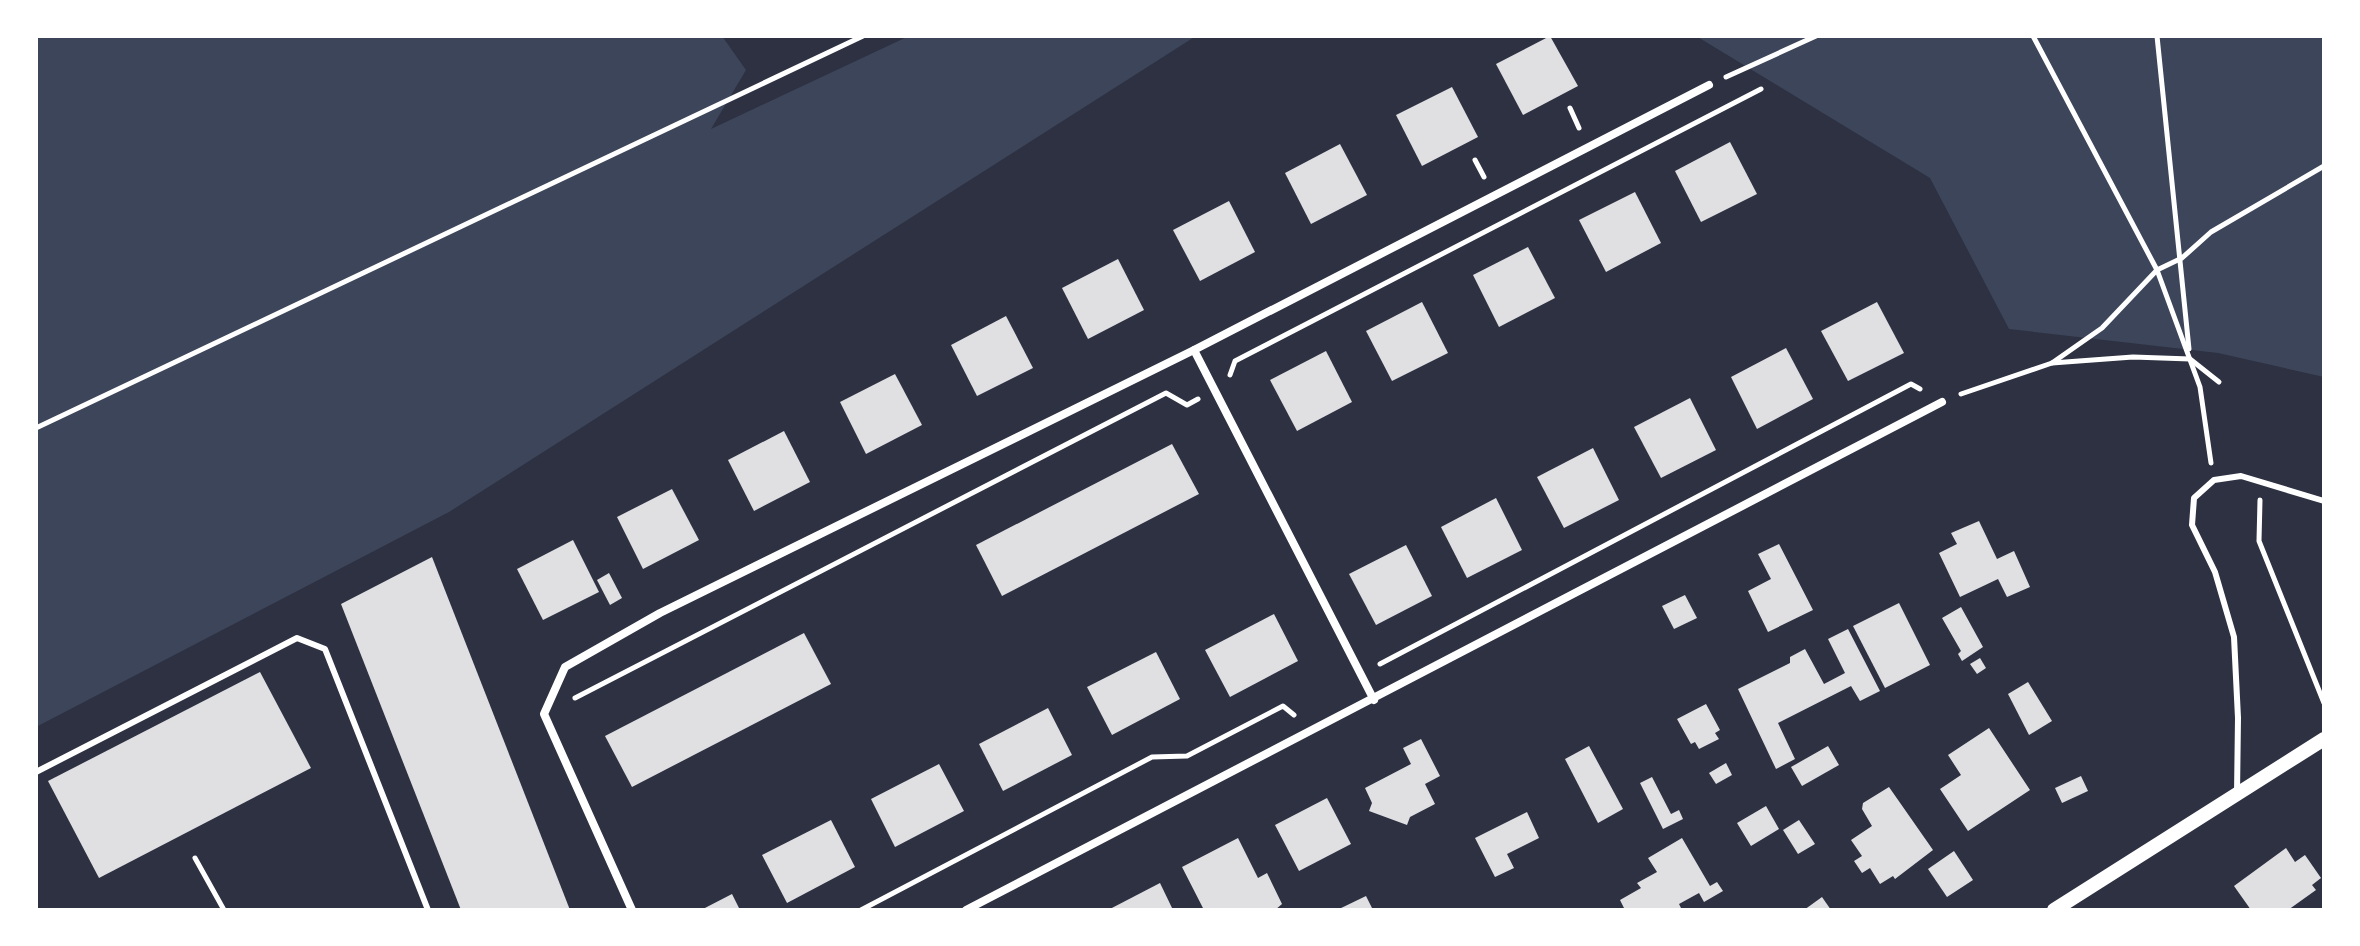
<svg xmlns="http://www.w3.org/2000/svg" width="2360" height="946" font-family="Lato,sans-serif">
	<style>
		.green { fill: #3c4559 }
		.building { fill: #e0e0e3 }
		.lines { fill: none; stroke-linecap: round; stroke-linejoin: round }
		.path { stroke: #fff; stroke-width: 5 }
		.service { stroke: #fff; stroke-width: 6 }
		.minor { stroke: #fff; stroke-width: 8 }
		.tertiary { stroke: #fff; stroke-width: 14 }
	</style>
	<rect width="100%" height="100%" fill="#2d3142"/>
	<g class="green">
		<polygon points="36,36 722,36 746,70 711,129 909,36 1196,36 449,512 36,727"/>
		<polygon points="1696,36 2324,36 2324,377 2218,353 2009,329 1930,178"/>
	</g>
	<g class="building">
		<polygon points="1550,36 1578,86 1523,115 1496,64"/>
		<polygon points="1452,87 1478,137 1422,166 1396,115"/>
		<polygon points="1730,142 1757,194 1701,222 1675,171"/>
		<polygon points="1340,144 1367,195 1311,224 1285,173"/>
		<polygon points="1635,192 1661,243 1606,272 1579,220"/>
		<polygon points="1229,201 1255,252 1200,281 1173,230"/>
		<polygon points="1528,247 1555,298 1499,327 1473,275"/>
		<polygon points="1118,259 1144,310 1088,339 1062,288"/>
		<polygon points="1422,302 1448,353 1392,381 1366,331"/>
		<polygon points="1877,302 1904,353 1848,381 1821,331"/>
		<polygon points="1006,316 1033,368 977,396 951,345"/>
		<polygon points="1786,348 1813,399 1757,429 1731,377"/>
		<polygon points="1326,351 1352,402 1297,431 1270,380"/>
		<polygon points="895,374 922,425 866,454 840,402"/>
		<polygon points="1690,398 1716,450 1661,478 1634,427"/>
		<polygon points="784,431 810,482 754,511 728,460"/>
		<polygon points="1172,444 1199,494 1002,596 976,545"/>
		<polygon points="1593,448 1619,500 1564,528 1537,477"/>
		<polygon points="672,489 699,540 643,569 617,517"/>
		<polygon points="1496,498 1522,550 1467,578 1441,527"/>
		<polygon points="1979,521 1997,559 2014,551 2030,587 2007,597 1998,579 1960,597 1939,553 1957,544 1951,533"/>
		<polygon points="573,540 599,592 543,620 517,569"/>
		<polygon points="1779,544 1813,610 1768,632 1748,591 1771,579 1758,554"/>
		<polygon points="1406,545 1432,596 1376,625 1349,574"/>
		<polygon points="432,557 570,910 461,910 341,604"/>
		<polygon points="609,573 622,598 610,605 597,580"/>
		<polygon points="1685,595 1697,618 1674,629 1662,606"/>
		<polygon points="1899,603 1930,665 1885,688 1853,626"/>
		<polygon points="1961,607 1983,647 1962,661 1958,654 1961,651 1942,618"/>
		<polygon points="1274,614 1298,661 1230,697 1205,650"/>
		<polygon points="1848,629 1880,691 1860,701 1851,686 1778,723 1795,759 1776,769 1738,689 1790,663 1790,657 1805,649 1824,684 1845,673 1828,639"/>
		<polygon points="804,633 831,684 632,787 605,736"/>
		<polygon points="1156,652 1180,699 1112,735 1087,687"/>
		<polygon points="1980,658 1986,668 1977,674 1970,664"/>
		<polygon points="260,672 311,768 99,878 48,781"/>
		<polygon points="2028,682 2052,721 2029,735 2008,694"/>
		<polygon points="1706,704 1720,730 1715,733 1719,739 1699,749 1695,742 1691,744 1677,719"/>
		<polygon points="1048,708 1072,755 1003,791 979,744"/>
		<polygon points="1989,728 2030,790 1968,831 1940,789 1961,775 1948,755"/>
		<polygon points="1421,739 1440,776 1425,784 1435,804 1410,817 1407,825 1369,811 1372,803 1365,788 1411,764 1403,748"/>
		<polygon points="1589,746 1623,809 1598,823 1565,759"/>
		<polygon points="1828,746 1839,765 1802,786 1791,767"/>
		<polygon points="1726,763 1732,775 1716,784 1709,773"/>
		<polygon points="939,764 964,811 895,847 871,799"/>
		<polygon points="2081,776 2088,791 2062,803 2055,788"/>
		<polygon points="1652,777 1671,814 1679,810 1683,819 1663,829 1640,783"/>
		<polygon points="1889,787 1933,850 1895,879 1893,876 1880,884 1870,868 1862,873 1854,861 1862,856 1851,840 1872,826 1862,809 1863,803"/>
		<polygon points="1327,798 1351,844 1299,871 1275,825"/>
		<polygon points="1766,806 1779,829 1751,846 1737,823"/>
		<polygon points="1527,812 1539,838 1507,854 1514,868 1495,877 1475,838"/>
		<polygon points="831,820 855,867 787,903 762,855"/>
		<polygon points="1799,820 1815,844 1798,854 1783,830"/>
		<polygon points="1238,838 1258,878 1267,873 1282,904 1275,910 1204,910 1182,867"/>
		<polygon points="1682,838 1710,886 1717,882 1723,891 1704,902 1699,893 1679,904 1682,910 1625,910 1620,900 1641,888 1637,883 1657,872 1648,858"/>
		<polygon points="2286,848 2295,862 2305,855 2321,878 2312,885 2316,890 2288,910 2251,910 2234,886"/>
		<polygon points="1954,851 1973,880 1947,897 1928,869"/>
		<polygon points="1160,883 1173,910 1108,910"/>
		<polygon points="732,894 740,910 701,910"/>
		<polygon points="1366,896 1373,910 1337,910"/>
		<polygon points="1822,897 1831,910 1804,910"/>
	</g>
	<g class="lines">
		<g class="path">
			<polyline points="2033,36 2157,270 2200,387 2211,463"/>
			<polyline points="2157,36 2189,349"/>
			<polyline points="1726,77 1816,36"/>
			<polyline points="1570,108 1579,128"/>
			<polyline points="1475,160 1484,177"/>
			<polyline points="2052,363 2133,357 2190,359 2219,382"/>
			<polyline points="1230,375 1235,361 1761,89"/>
			<polyline points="1961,394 2052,363 2102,328 2157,270 2182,258 2211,232 2324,166"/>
			<polyline points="36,428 863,36"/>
			<polyline points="2260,500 2259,541 2324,703"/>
			<polyline points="1380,664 1911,384 1920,389"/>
			<polyline points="575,698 1166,393 1187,405 1198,399"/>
			<polyline points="195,858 224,910"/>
			<polyline points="861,910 1152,757 1187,756 1283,706 1294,715"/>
		</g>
		<g class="service">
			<polyline points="36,772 297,638 325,649 428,910"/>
			<polyline points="2237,794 2238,718 2234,637 2215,572 2192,525 2194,498 2214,480 2241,476 2324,501"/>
		</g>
		<g class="minor">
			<polyline points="1194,350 1709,85"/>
			<polyline points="632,910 544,714 565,667 660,613 1194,350 1374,700"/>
			<polyline points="966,910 1942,402"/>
		</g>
		<polyline class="tertiary" points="2054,910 2324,739"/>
	</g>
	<rect width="2360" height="946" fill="none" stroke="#ffffff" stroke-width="76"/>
</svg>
